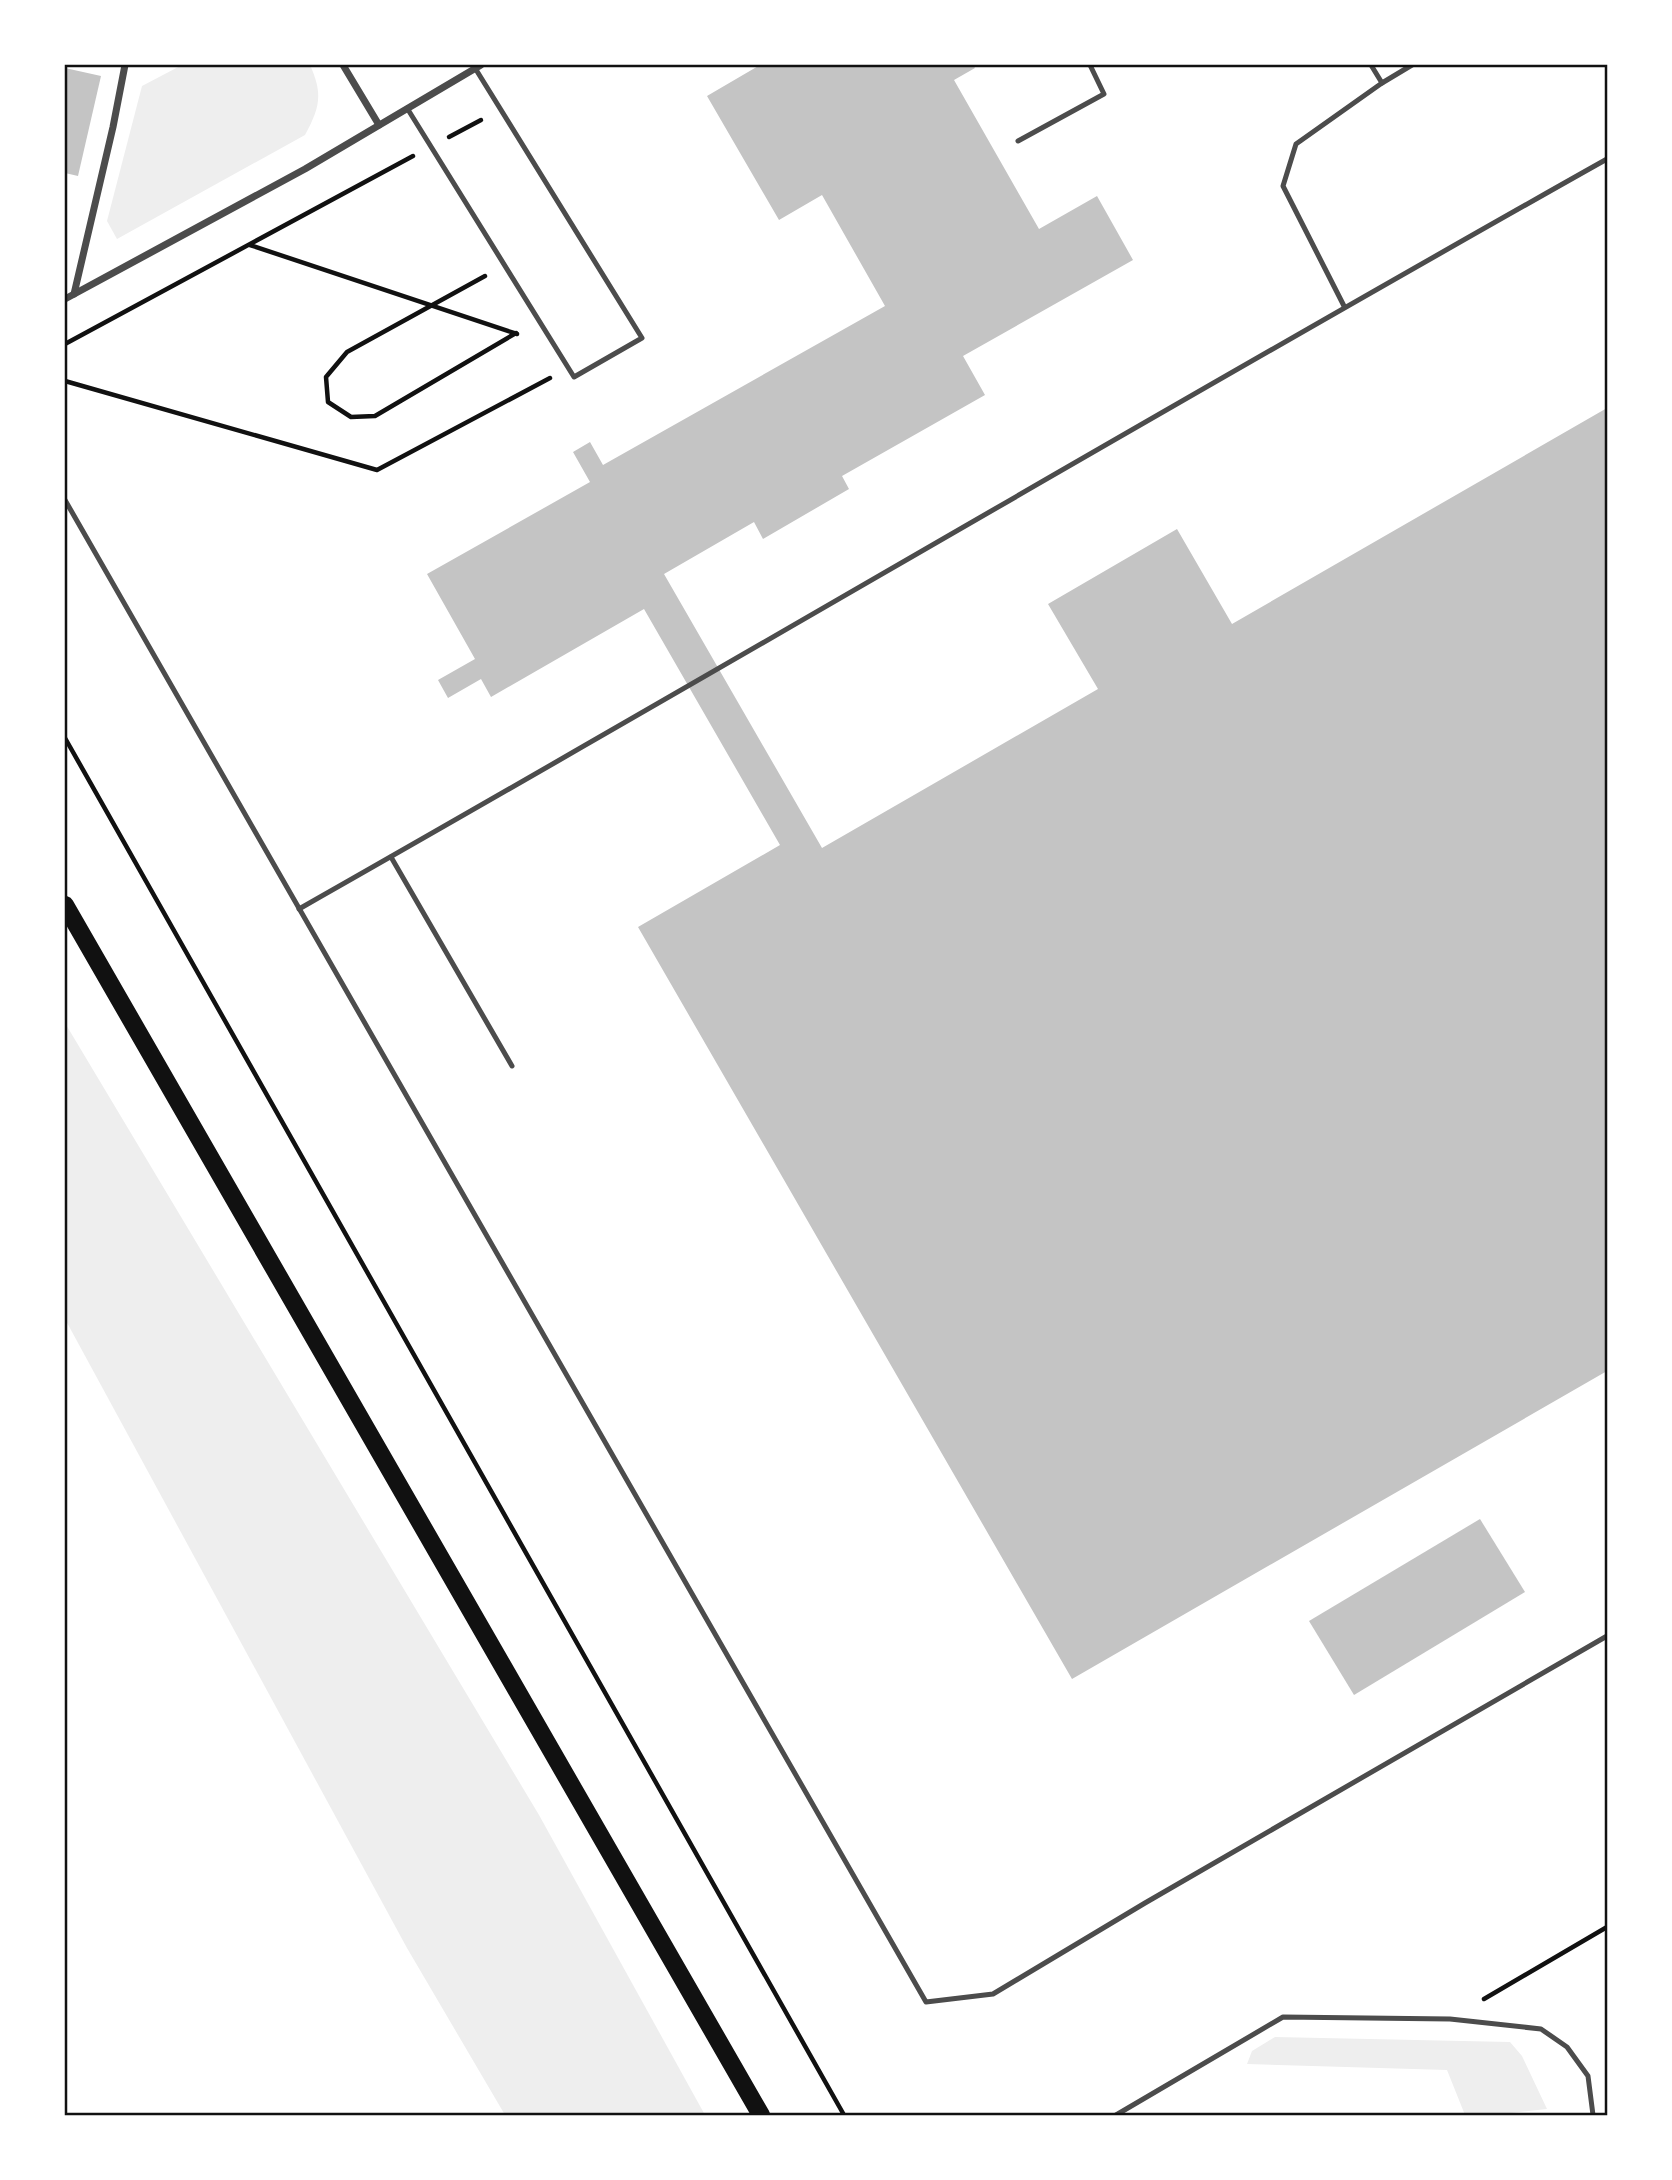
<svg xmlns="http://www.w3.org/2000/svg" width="1672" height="2180" font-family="Lato,sans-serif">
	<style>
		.green { fill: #eee }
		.building { fill: #c4c4c4 }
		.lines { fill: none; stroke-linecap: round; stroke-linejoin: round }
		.path { stroke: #111; stroke-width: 4.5 }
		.service { stroke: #4c4c4c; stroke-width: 5 }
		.minor { stroke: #4c4c4c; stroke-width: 7 }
		.primary { stroke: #111; stroke-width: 18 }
		.neatline { fill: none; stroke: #111; stroke-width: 2.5 }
	</style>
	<rect width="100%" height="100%" fill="#fff"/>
	<g class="green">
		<path d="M182,65h128c13,29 10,42 -5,70l-188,104 -10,-18 35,-135z"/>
		<polygon points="65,1023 539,1815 705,2115 505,2115 407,1948 65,1319"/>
		<polygon points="1275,2037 1510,2042 1522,2056 1547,2109 1493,2115 1465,2115 1447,2070 1247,2064 1252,2051"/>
	</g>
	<g class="building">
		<polygon points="760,65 973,65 975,68 954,80 1039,229 1097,196 1133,260 963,356 985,395 842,476 849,489 763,539 754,522 664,574 822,848 1098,689 1048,604 1177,529 1232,624 1607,408 1607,1371 1072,1679 638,927 780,845 644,609 491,697 481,679 448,698 438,680 475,659 427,574 590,482 573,452 590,442 603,465 885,306 822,195 779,220 707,96"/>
		<polygon points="65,68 101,76 78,176 65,173"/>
		<polygon points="1480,1519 1525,1592 1354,1695 1309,1621"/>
	</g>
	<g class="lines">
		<g class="path">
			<polyline points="449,137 481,120"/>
			<polyline points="250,245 517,334"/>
			<polyline points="485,276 347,352 326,377 328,402 351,417 375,416 516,333"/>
			<polyline points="65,344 413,156"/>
			<polyline points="65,381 377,470 550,378"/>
			<polyline points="65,738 844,2115"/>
			<polyline points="1484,1999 1607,1927"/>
		</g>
		<g class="service">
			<polyline points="1371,65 1382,83 1412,65"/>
			<polyline points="407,108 574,377 642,338 475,68"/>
			<polyline points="1018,141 1104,94 1090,65"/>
			<polyline points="1344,306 1283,186 1296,144 1382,83"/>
			<polyline points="65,500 926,2002 993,1994 1145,1903 1607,1636"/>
			<polyline points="391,857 512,1066"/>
			<path d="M299,909c437,-248 870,-504 1308,-750"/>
			<polyline points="1116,2115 1283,2017 1450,2019 1541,2029 1567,2047 1588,2076 1593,2115"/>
		</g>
		<g class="minor">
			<polyline points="343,65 379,125"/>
			<polyline points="74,294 113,127 125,65"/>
			<polyline points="65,299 305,169 481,65"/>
		</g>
		<polyline class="primary" points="65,905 761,2115"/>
	</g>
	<rect width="1672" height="2180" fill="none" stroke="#ffffff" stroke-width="133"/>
	<rect x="66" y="66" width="1540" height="2048" class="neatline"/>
</svg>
